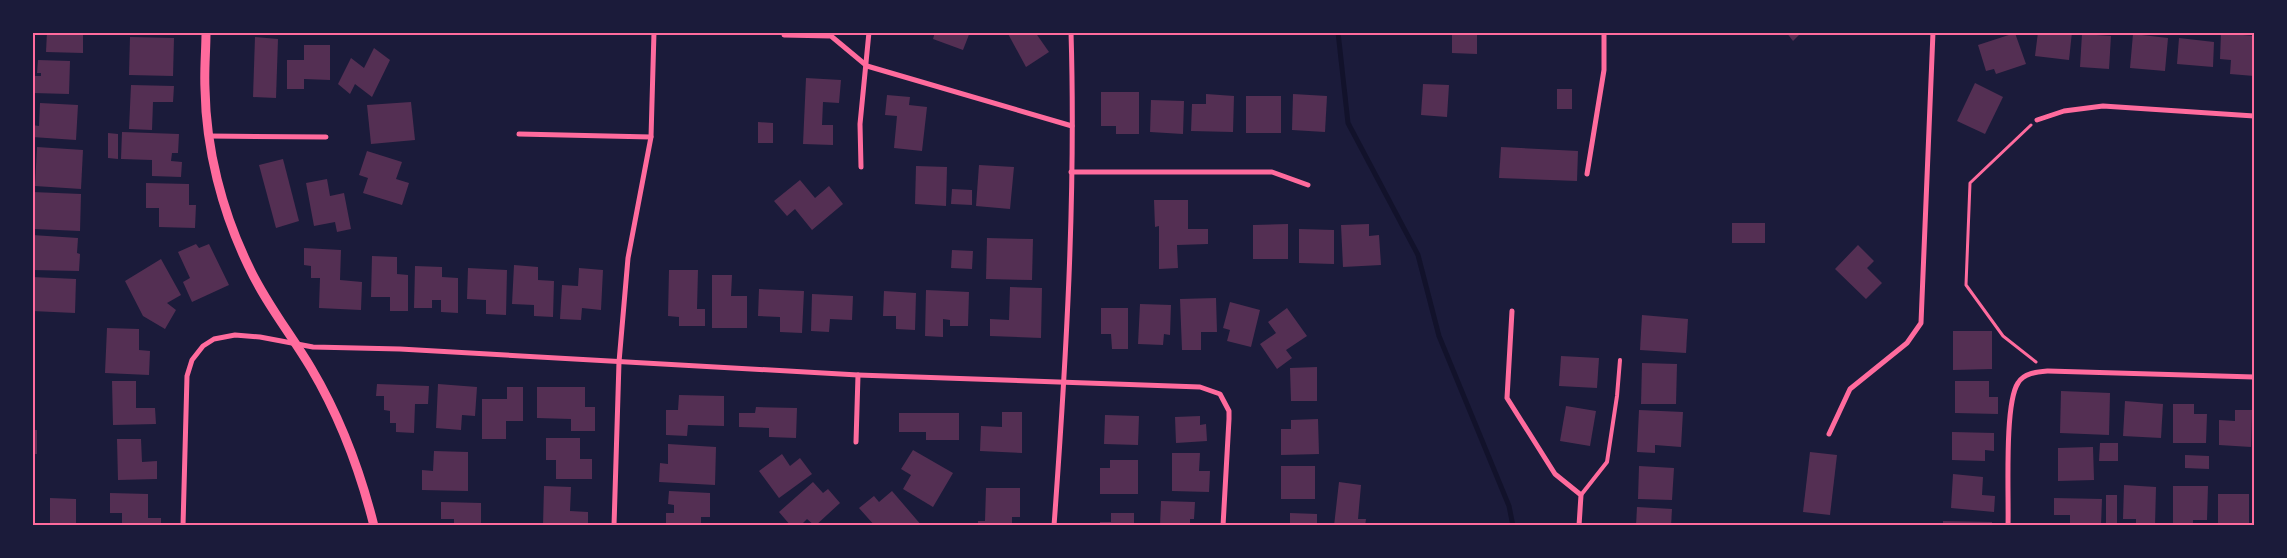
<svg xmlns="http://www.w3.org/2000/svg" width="2287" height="558" font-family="'Crimson Pro',serif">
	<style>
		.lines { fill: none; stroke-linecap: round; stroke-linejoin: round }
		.stream { stroke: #12122b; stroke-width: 5 }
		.building { fill: #542f53 }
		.path { stroke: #ff6b9d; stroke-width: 3 }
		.service { stroke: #ff6b9d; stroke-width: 4 }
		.minor { stroke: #ff6b9d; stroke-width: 5 }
		.tertiary { stroke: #ff6b9d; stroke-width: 9 }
		.neatline { fill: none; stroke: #ff6b9d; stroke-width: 2 }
	</style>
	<rect width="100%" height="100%" fill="#1b1b3a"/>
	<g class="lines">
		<polyline class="stream" points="1338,32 1348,123 1418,255 1439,336 1509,506 1513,526"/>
	</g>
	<g class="building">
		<polygon points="47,32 83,32 83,53 46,52"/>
		<polygon points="935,32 970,32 963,50 933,39"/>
		<polygon points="1007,32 1035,32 1049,52 1026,67"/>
		<polygon points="1452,32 1477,32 1477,54 1452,53"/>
		<polygon points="1786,32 1802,32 1793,41"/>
		<polygon points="2038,32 2072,32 2069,60 2035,56"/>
		<polygon points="2015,33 2026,64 1996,74 1994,69 1986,71 1978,45"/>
		<polygon points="2221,33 2254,36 2254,76 2230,74 2231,60 2220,59"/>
		<polygon points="2082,34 2111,36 2109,69 2080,67"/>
		<polygon points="2133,34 2168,38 2165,71 2130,68"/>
		<polygon points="130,37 174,38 173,76 129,75"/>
		<polygon points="255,37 278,39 276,98 253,97"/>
		<polygon points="2179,38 2214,42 2213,67 2177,64"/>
		<polygon points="304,45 330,45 330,80 304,79 304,89 287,89 287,60 304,60"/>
		<polygon points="374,48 390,60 372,97 355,84 350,94 338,84 351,58 364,68"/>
		<polygon points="38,60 70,61 69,94 33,93 33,76 41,76 41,73 37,73"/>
		<polygon points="806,78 841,80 839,103 823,102 822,125 833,125 833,145 803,144"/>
		<polygon points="1975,83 2003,97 1985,134 1957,121"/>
		<polygon points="1423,84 1449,85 1447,117 1421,115"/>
		<polygon points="131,85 174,86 173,102 153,102 152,130 129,129"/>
		<rect x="1557" y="89" width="15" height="20"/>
		<polygon points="1101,92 1139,92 1139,134 1116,134 1116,126 1101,126"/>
		<polygon points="1206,94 1234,96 1233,132 1191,131 1192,104 1206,104"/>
		<polygon points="1293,94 1327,96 1325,132 1292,130"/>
		<polygon points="887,95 910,97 909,105 927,107 922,151 894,148 897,116 885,115"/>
		<rect x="1246" y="96" width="35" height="37"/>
		<polygon points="1151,100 1184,101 1183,134 1150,132"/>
		<polygon points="411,102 415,140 371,144 367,105"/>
		<polygon points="40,103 78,105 76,140 32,137 32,125 39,126"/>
		<polygon points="758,122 773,123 773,143 758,143"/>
		<polygon points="122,132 179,134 178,153 172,153 171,161 182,162 181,177 152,176 152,160 121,159"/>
		<polygon points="108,133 118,134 118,159 108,158"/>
		<polygon points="37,147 83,150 81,189 35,186"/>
		<polygon points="1501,147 1578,151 1577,181 1499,178"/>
		<polygon points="367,151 402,162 396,179 409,183 402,205 363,193 368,178 359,175"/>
		<polygon points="283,159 299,221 276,228 259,165"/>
		<polygon points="979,165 1014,167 1010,209 976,206"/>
		<polygon points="916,166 947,167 946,206 915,204"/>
		<polygon points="327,179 330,196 344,193 351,229 337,232 335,222 314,226 306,183"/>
		<polygon points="800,180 815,198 829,186 843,204 812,230 795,209 787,216 774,201"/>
		<polygon points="146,183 189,184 189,205 196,205 195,228 159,227 159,208 146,208"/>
		<polygon points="952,189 972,190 972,205 951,204"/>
		<polygon points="32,192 81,194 80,231 34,229"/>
		<polygon points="1154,200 1188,200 1188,229 1208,229 1208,244 1177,245 1178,268 1159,269 1159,226 1155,227"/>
		<rect x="1732" y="223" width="33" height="20"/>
		<polygon points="1288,224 1288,259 1253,259 1253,225"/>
		<polygon points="1369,224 1369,236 1379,235 1381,265 1343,267 1341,225"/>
		<polygon points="1299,229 1334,230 1334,264 1299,263"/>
		<polygon points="32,235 78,238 77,253 80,254 79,271 32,270"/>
		<polygon points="987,238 1033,239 1032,280 986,279"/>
		<polygon points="196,244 199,248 209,244 229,285 192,302 183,282 190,278 178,252"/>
		<polygon points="1858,245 1874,261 1867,268 1882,283 1866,299 1835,269"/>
		<polygon points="304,248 341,250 340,280 362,282 361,310 319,308 320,278 311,278 311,266 304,265"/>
		<polygon points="952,250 973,251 972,269 951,268"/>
		<polygon points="372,256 397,257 397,274 408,275 408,311 390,311 390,297 371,297"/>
		<polygon points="161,259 181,295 167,303 176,310 165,329 143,316 125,281"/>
		<polygon points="514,265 538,267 538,280 554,281 553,317 534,316 534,305 512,304"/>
		<polygon points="415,266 442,267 442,277 458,278 458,313 441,312 441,300 432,300 432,308 414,308"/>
		<polygon points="468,268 507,270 506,315 486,314 486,300 467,299"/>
		<polygon points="579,268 603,270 601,310 582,308 581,320 560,319 562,285 578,286"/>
		<polygon points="669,270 698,270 697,309 705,309 705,326 679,326 679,317 668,316"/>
		<polygon points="712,275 732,275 731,296 747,296 747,328 712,328"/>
		<polygon points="32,277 76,279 75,313 32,311"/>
		<polygon points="1010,287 1042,288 1041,338 990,336 990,319 1009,320"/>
		<polygon points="759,289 804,291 802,333 780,332 780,317 758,316"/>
		<polygon points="926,290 969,292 968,326 950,326 950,320 943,319 943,337 925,336"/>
		<polygon points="884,291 916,293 915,330 896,329 896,316 883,316"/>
		<polygon points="812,294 853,296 852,320 830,319 829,332 811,331"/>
		<polygon points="1216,298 1217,332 1201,332 1201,350 1182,350 1180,299"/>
		<polygon points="1230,302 1260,310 1251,347 1227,341 1230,330 1223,328"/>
		<polygon points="1140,304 1171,305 1170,335 1164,334 1163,345 1138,344"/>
		<polygon points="1101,308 1128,308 1128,349 1112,349 1111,334 1101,334"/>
		<polygon points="1287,308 1307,336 1286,350 1292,358 1277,369 1260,344 1276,333 1268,322"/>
		<polygon points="1642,315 1688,319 1686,353 1640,350"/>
		<polygon points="107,328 139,329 139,350 150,351 149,375 105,373"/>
		<polygon points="1953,331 1992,331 1992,369 1953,370"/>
		<polygon points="1561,356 1599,358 1597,388 1559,386"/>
		<polygon points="1642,363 1677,364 1676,404 1641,404"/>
		<polygon points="1317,367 1317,401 1291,401 1290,368"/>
		<polygon points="112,381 136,381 136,408 155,408 156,424 113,425"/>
		<polygon points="1955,381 1989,381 1989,397 1998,397 1998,414 1955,413"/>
		<polygon points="377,384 429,386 428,404 415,404 414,433 396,432 396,423 390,423 390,411 384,410 384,396 376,396"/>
		<polygon points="438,384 477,387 475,416 462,415 461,430 436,428"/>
		<polygon points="507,387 523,387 523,421 506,421 506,439 482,439 482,399 507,399"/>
		<polygon points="537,387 585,387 585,407 595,407 595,431 571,431 571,419 537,418"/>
		<polygon points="2061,391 2110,393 2109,435 2060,433"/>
		<polygon points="679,395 724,396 724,426 688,425 687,436 666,435 666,410 678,410"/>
		<polygon points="2125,401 2163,404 2161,438 2123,436"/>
		<polygon points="2173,404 2194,404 2194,414 2207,414 2206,443 2173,443"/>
		<polygon points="1566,406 1596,411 1590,446 1560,441"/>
		<polygon points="756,407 797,408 796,438 769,437 769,428 739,427 739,413 755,413"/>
		<polygon points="1639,410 1683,412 1681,447 1655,445 1655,453 1637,452"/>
		<polygon points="2235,410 2252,410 2251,447 2219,445 2219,420 2235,421"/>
		<polygon points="1002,412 1022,412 1022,453 980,451 981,426 1002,427"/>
		<polygon points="899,413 959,413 959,440 926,440 926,432 899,432"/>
		<polygon points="1105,415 1139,416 1138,445 1104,444"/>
		<polygon points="1200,416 1200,425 1206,424 1207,441 1176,443 1175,417"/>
		<polygon points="1318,419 1319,454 1281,455 1281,429 1291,429 1291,420"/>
		<rect x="32" y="430" width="5" height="24"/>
		<polygon points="1952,432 1994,433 1994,451 1985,450 1985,461 1952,460"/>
		<polygon points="546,438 580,438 580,459 592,459 592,479 556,479 556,460 546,460"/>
		<polygon points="117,439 141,439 142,462 157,461 157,479 118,480"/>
		<polygon points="2100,443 2118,443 2118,461 2099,461"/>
		<polygon points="668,444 716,447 715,485 659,482 660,463 668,464"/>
		<polygon points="2093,447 2094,480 2058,481 2058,448"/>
		<polygon points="913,450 953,473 933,507 903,489 911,475 901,469"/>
		<polygon points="434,451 468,452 468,491 422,490 422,470 433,471"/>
		<polygon points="1810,452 1837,455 1830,515 1803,512"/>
		<polygon points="1172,453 1200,453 1199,471 1210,471 1209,492 1172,491"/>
		<polygon points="782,454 790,466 800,458 812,474 779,498 759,471"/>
		<polygon points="2185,455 2209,456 2209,469 2185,468"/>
		<polygon points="1110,460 1138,460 1138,494 1100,494 1100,468 1110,468"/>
		<rect x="1281" y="466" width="34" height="33"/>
		<polygon points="1639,466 1674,468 1672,500 1638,499"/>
		<polygon points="1953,474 1983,477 1982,495 1995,496 1994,512 1951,508"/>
		<polygon points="813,482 823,493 828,489 840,503 815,526 807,519 800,526 791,526 779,512"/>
		<polygon points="1339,482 1361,485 1358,519 1366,519 1365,526 1334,526"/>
		<polygon points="2124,485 2156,487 2155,526 2136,526 2136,519 2123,519"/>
		<polygon points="544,486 571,487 570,511 588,512 588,526 543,526"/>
		<polygon points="2173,486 2208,486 2207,520 2193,520 2193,526 2173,526"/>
		<polygon points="986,488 1020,488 1020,517 1012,517 1012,526 978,526 978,521 985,521"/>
		<polygon points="669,491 710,493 710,517 701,517 701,526 666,526 666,513 674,513 674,505 668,504"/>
		<polygon points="892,491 922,526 875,526 859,508 874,496 879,502"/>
		<polygon points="110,493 148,494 148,518 161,518 161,526 122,526 122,513 110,513"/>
		<polygon points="2218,494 2249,494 2249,526 2218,523"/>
		<rect x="2106" y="495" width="11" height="31"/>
		<polygon points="50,498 76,499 76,526 50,526"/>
		<polygon points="2054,498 2102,499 2101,526 2070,526 2070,515 2054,515"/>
		<polygon points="1161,501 1195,502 1194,519 1190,519 1190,526 1160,526"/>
		<polygon points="441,502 481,503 481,526 454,526 454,519 441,519"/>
		<polygon points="1637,507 1672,509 1671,526 1636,526"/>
		<polygon points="1111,513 1134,513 1134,526 1100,526 1100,522 1111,522"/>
		<polygon points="1290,513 1317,514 1317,526 1290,526"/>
		<polygon points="1943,521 1992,522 1992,526 1943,526"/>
	</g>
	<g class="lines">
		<polyline class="path" points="2031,125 1970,183 1966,285 2003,336 2036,362"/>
		<polyline class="service" points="1581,495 1607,462 1617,396 1620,360"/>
		<g class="minor">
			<polyline points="784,35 831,36 867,66 1072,126"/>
			<polyline points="2037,120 2064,111 2103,106 2254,116"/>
			<polyline points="519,134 651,137"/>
			<polyline points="209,136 326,137"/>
			<polyline points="861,167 860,124 869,32"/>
			<polyline points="1071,172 1272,172 1308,185"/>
			<polyline points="1587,174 1604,70 1604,32"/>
			<polyline points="1512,311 1507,398 1555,474 1581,495 1579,526"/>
			<polyline points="1829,434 1850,389 1907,343 1921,323 1933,32"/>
			<polyline points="856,442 858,375"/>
			<polyline points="183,526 187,376 192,360 203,346 214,339 235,335 260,337 313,347 400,349 858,375 1200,387 1220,394 1229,411 1229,419 1223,526"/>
			<polyline points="614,526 619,362 628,258 651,137 654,32"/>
			<path d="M1054,526c12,-164 22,-329 17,-494"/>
			<path d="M2008,526c1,-29 -4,-122 10,-143 6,-10 19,-11 30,-12l206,6"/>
		</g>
		<path class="tertiary" d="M206,32c0,19 -2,38 -1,57 1,60 17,122 43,176 17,37 42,68 63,103 29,49 49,102 63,158"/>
	</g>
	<rect width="2287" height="558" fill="none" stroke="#1b1b3a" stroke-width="68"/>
	<rect x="34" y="34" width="2219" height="490" class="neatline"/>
</svg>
